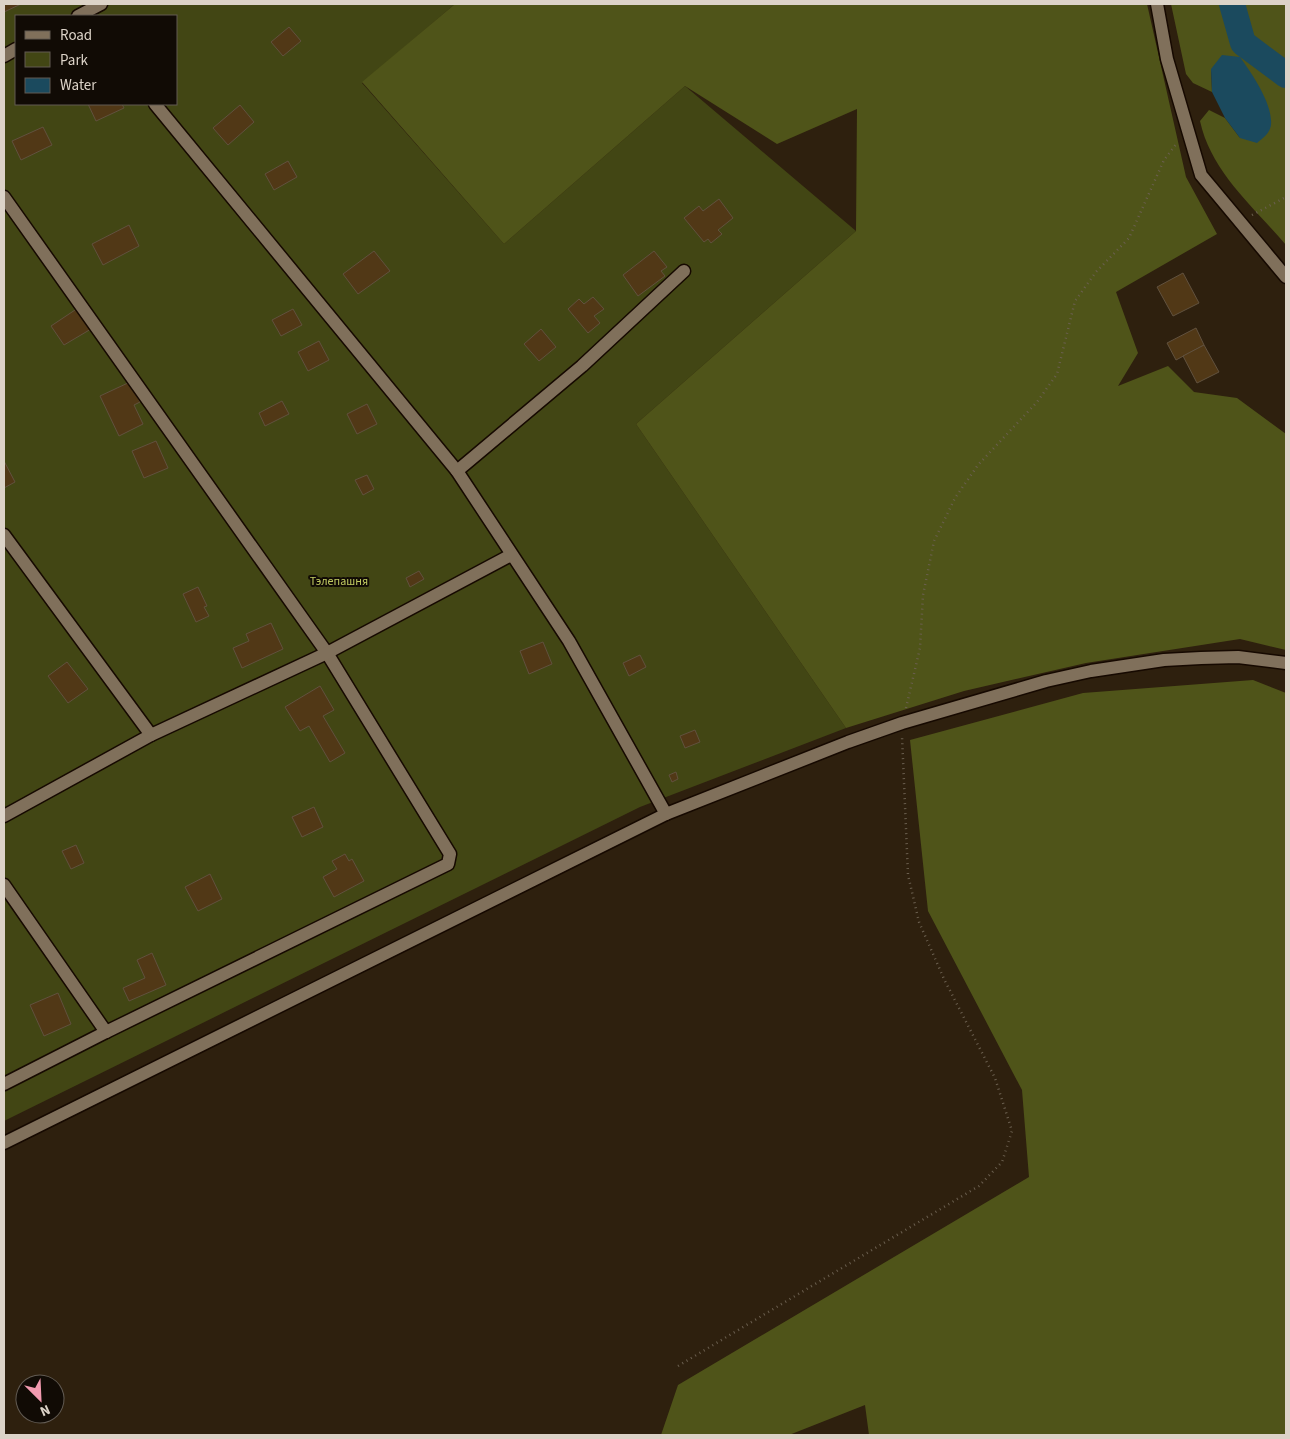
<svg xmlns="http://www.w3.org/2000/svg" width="1290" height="1439" font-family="'Source Sans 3',sans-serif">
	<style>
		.green { fill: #424614; fill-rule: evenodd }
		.forest { fill: #4f5419 }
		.water { fill: #1b4a5e }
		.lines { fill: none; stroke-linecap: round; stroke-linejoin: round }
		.river { stroke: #1b4a5e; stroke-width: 26 }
		.building { fill: #513816; stroke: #61513e }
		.street-casing { stroke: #160900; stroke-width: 15 }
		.secondary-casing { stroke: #160900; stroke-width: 15 }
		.path { stroke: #6b5f4f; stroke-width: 2.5; stroke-dasharray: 1 4; stroke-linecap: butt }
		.street { stroke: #80705b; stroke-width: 12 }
		.secondary { stroke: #80705b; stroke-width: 12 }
		.labels { text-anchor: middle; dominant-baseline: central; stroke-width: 4; stroke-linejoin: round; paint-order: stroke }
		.park-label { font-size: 12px; fill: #c1cb62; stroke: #110b05 }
	</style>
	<rect width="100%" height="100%" fill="#2e200e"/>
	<path class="green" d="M4,4h451l-93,79 142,161 181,-158 171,145 -220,193 210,304 -206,79 -636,314zM16,16h160v88h-160z"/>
	<g class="forest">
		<polygon points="455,4 1147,4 1186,177 1217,234 1116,292 1138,353 1118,386 1168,366 1194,392 1237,398 1286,434 1286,650 1240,639 1086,663 964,691 846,728 636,424 856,231 857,109 777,144 685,86 504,244 362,82"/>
		<path d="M1171,4h115v241c-32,-38 -75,-73 -86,-124l9,-11 16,8 15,20 -29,-69 1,23 -19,-9 -7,-9z"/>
		<polygon points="1253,680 1286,693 1286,1435 869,1435 865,1405 789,1435 661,1435 678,1385 1029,1177 1022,1090 928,911 910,740 1083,693"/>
	</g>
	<path class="water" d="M1222,55l18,2c12,17 33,47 31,68 -1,8 -8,13 -14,18l-17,-5 -15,-20 -13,-26 -1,-23z"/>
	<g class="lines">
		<polyline class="river" points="1232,4 1243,43 1286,75"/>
	</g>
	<g class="building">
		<polygon points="4,4 21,4 4,12"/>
		<polygon points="289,27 301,41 283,56 271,42"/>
		<polygon points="88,104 122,104 124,108 96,121"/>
		<polygon points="240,105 254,122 228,145 213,128"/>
		<polygon points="43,127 52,145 21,160 12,141"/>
		<polygon points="288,161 297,177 274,190 265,174"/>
		<polygon points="719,199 733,218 718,230 722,234 711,243 708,239 704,242 684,218 699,206 703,211"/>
		<polygon points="129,225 139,246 103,265 92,244"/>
		<polygon points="374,251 390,271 358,294 343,274"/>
		<polygon points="654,251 667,267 661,271 665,276 638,296 623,275"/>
		<polygon points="1183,273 1199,303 1173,316 1157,287"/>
		<polygon points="593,297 604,309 594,316 600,323 588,333 568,309 579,299 584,304"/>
		<polygon points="78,308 91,329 64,345 51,326"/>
		<polygon points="293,309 302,325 281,336 272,320"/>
		<polygon points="1196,328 1204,345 1176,360 1167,343"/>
		<polygon points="541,329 556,347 539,361 524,344"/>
		<polygon points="319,341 329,360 308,371 298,352"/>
		<polygon points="1204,345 1219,372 1197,383 1183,356"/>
		<polygon points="130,382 140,402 134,405 143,424 119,436 100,396"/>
		<polygon points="282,401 289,414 265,426 259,413"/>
		<polygon points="367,404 377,424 357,434 347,414"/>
		<polygon points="156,441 168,468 144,478 132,451"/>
		<polygon points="4,461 15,482 4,488"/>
		<polygon points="367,475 374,489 363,495 355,480"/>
		<polygon points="419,571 424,579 410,587 406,578"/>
		<polygon points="198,587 207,606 204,607 209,616 196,622 183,594"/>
		<polygon points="271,623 283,649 242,668 233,648 249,641 246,634"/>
		<polygon points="543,642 552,664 529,674 520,651"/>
		<polygon points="640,655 646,667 629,676 623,663"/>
		<polygon points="67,662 88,689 68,703 48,676"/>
		<polygon points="320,686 334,710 323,716 345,753 330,762 309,726 300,731 285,707"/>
		<polygon points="695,730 700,742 685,748 680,736"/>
		<polygon points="676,772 678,779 672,782 669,775"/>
		<polygon points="314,807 323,827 302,837 292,817"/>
		<polygon points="76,845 84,863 71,869 62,851"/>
		<polygon points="345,854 349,861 352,859 364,881 334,897 323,877 337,869 332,861"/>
		<polygon points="210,874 222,899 198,911 185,887"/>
		<polygon points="152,953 166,985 129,1001 123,988 145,978 137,960"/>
		<polygon points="58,993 71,1024 44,1036 30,1005"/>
	</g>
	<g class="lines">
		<g class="street-casing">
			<g id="street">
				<polyline points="1157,4 1167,59 1201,175 1286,277"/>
				<polyline points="78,16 101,4"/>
				<polyline points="4,56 16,49"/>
				<polyline points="155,104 457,471 569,641 666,814"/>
				<polyline points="4,197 327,653 450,854 448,864 106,1032"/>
				<polyline points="457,471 582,366 684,271"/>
				<polyline points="4,535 151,735"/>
				<polyline points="4,816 151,735 327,653 511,555"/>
				<polyline points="4,885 106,1032 4,1084"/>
			</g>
		</g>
		<g class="secondary-casing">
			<polyline id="secondary" points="4,1143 666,814 848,742 902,723 1046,681 1091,671 1164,660 1201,658 1238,657 1286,663"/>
		</g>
		<g class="path">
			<polyline points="1252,215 1286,197"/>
			<polyline points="906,708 920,648 923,595 934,541 955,498 978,465 1037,402 1057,374 1075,301 1096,272 1129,238 1164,160 1177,143"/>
			<polyline points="678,1366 979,1186 1002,1162 1012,1131 995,1078 944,979 919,922 908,875 902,736"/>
		</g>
		<use href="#street" class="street"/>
		<use href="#secondary" class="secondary"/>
	</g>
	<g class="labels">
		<g class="park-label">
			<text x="339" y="581">Тэлепашня</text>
		</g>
	</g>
	<rect width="1290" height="1439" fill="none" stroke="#dcd3c8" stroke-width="10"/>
	<rect x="15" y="15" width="162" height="90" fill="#110b05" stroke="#625b53"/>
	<rect x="25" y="31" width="25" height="8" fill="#80705b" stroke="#625b53"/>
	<text x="60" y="40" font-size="15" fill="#dcd3c8">Road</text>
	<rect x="25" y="52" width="25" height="15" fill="#424614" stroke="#625b53"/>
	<text x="60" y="65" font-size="15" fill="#dcd3c8">Park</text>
	<rect x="25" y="78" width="25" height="15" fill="#1b4a5e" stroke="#625b53"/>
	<text x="60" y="90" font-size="15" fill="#dcd3c8">Water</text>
	<g transform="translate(40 1399) rotate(156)"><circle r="24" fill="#110b05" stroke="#625b53"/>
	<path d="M0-4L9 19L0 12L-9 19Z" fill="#f29aaf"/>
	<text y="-8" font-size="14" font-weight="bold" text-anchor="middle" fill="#dcd3c8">N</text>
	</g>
</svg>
